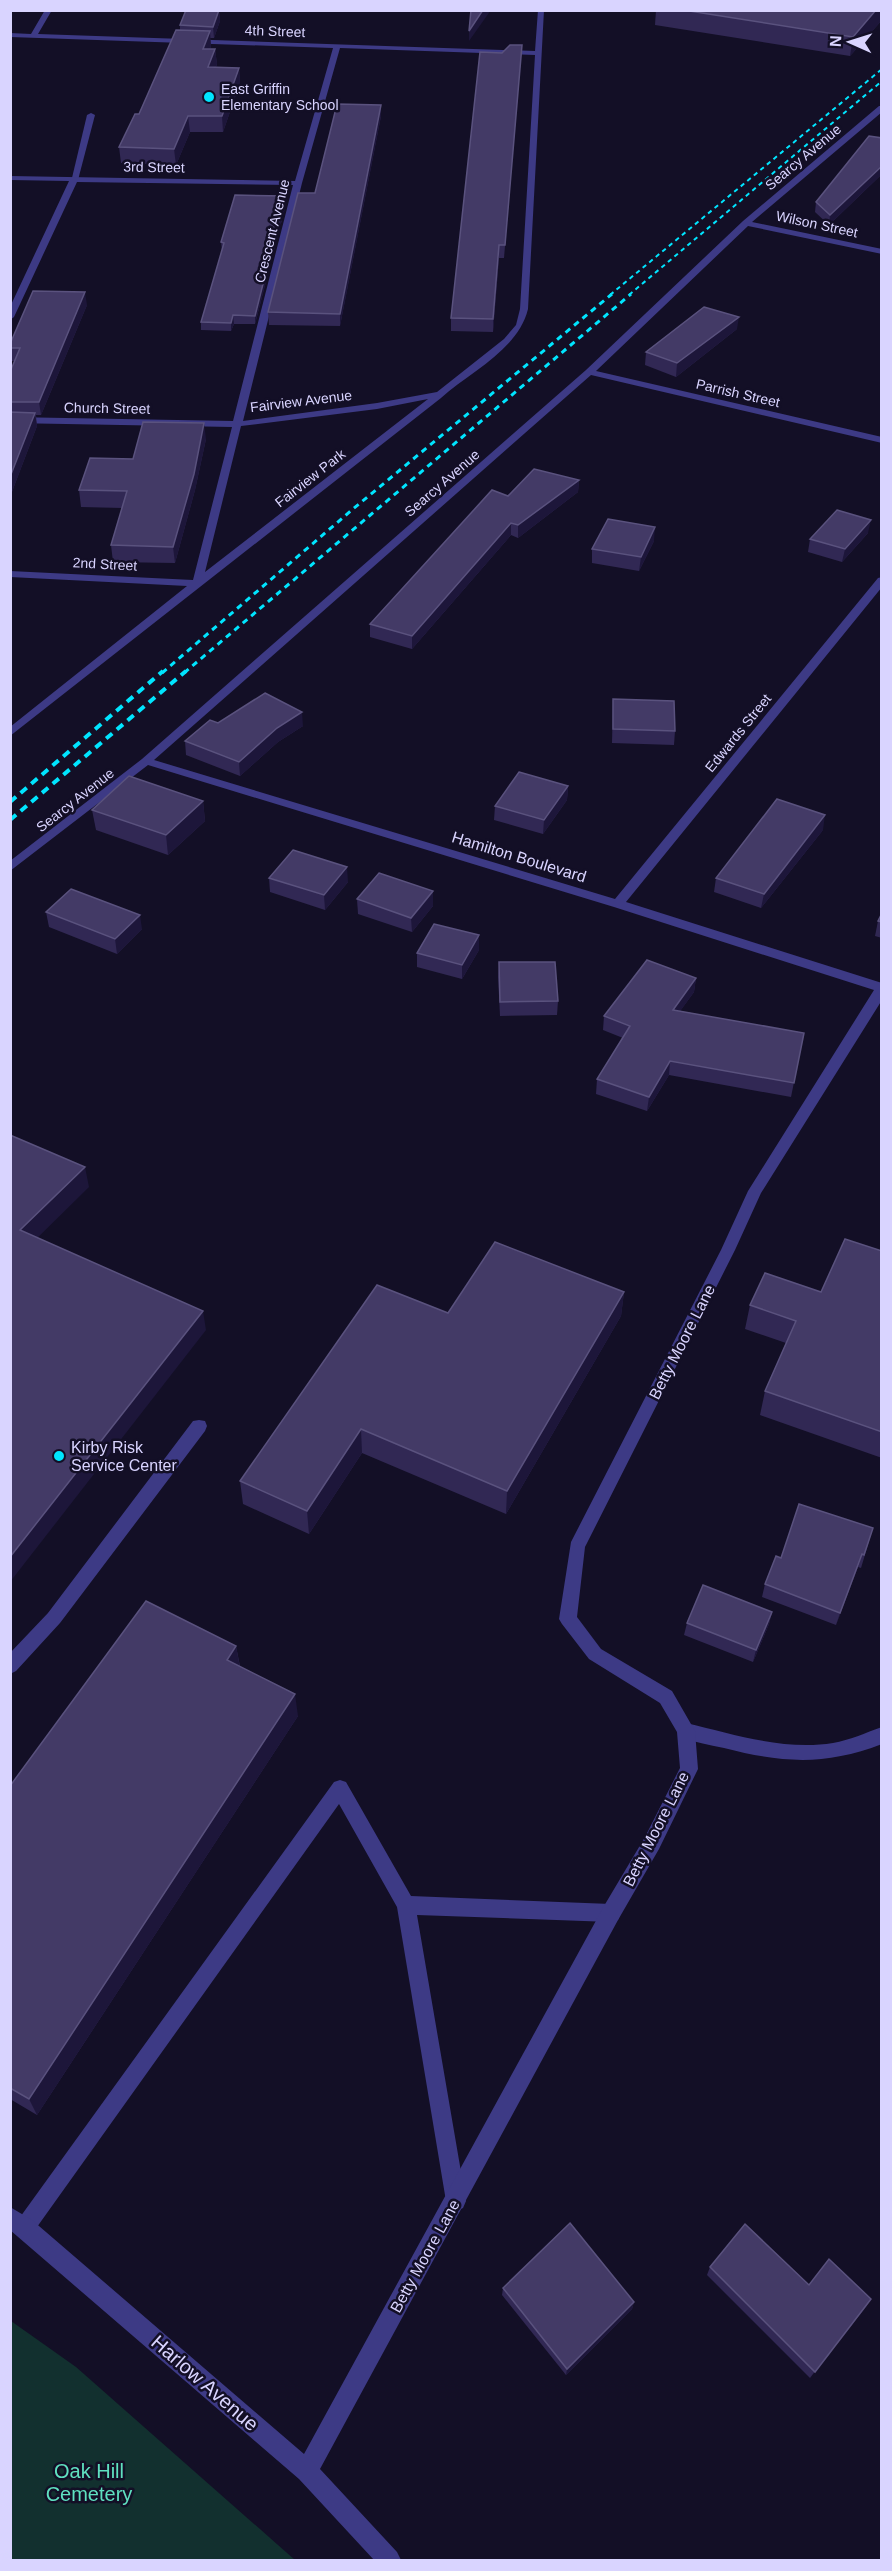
<svg xmlns="http://www.w3.org/2000/svg" width="892" height="2571" font-family="Arial,sans-serif">
	<style>
		.green { fill: #12302f }
		.lines { fill: none; stroke-linecap: round; stroke-linejoin: round }
		.lane { fill: #3d3a85; fill-rule: evenodd }
		.street { fill: #3d3a85; fill-rule: evenodd }
		.rail-far2 { stroke: #00e5ff; stroke-width: 2; stroke-dasharray: 4.5 4; stroke-linecap: butt }
		.rail-far1 { stroke: #00e5ff; stroke-width: 3; stroke-dasharray: 6 5; stroke-linecap: butt }
		.rail { stroke: #00e5ff; stroke-width: 4; stroke-dasharray: 8 6; stroke-linecap: butt }
		.wall { fill: #312854 }
		.shaded-wall { fill: #1d163a }
		.building { fill: #433a66; stroke: #5a527e; stroke-width: 1.5 }
		.poi-dot { fill: #00e5ff; stroke: #130f26; stroke-width: 2 }
		.labels { text-anchor: middle; dominant-baseline: central; stroke-width: 5; stroke-linejoin: round; paint-order: stroke }
		.far-street-label { font-size: 14px; fill: #d9d4ff; stroke: #130f26 }
		.far-poi-label { font-size: 14px; fill: #d9d4ff; stroke: #130f26; text-anchor: start }
		.street-label { font-size: 16px; fill: #d9d4ff; stroke: #130f26 }
		.poi-label { font-size: 16px; fill: #d9d4ff; stroke: #130f26; text-anchor: start }
		.near-street-label { font-size: 20px; fill: #d9d4ff; stroke: #130f26 }
		.near-park-label { font-size: 20px; fill: #5fe0c0; stroke: #130f26 }
	</style>
	<rect width="100%" height="100%" fill="#130f26"/>
	<polygon class="green" points="11,2321 76,2367 295,2560 11,2560"/>
	<g class="lines">
		<g class="lane">
			<polygon points="91,113 95,115 78,180 71,182 87,115"/>
			<polygon points="199,1420 205,1421 207,1426 205,1431 60,1623 16,1671 10,1674 10,1653 48,1613 193,1421"/>
			<path d="M686,1723c47,11 98,28 147,20 17,-3 32,-10 49,-16v17c-57,22 -100,19 -158,4 -15,-3 -30,-6 -44,-11l-3,-6 3,-6z"/>
			<polygon points="340,1780 346,1782 411,1896 611,1904 618,1906 621,1913 618,1920 611,1922 417,1915 466,2201 463,2208 456,2211 449,2208 446,2201 397,1907 339,1804 32,2234 25,2238 18,2234 14,2227 18,2220 334,1782"/>
		</g>
		<g class="street">
			<path d="M45,10h7l-14,24 497,17 3,-41h6l-16,299c-10,41 -57,62 -87,89l-431,338v-9l177,-141 -177,-9v-6l183,9 39,-153 -222,-4v-6l223,4 60,-236 -216,-3 -63,135 -4,3v-13l59,-126 -59,-1v-4l285,5 38,-133 -323,-11v-4l21,1zM340,48l195,7 -15,254 -4,16 -12,14 -67,53 -60,11 -134,18 59,-238zM428,399l-223,173 36,-146 136,-17z"/>
			<polygon points="879,106 882,106 882,112 752,222 882,249 882,254 748,226 596,371 882,437 882,443 591,375 154,760 615,899 878,578 882,577 882,587 626,902 882,983 882,1000 761,1193 735,1250 585,1547 577,1617 601,1649 672,1691 695,1731 698,1769 659,1849 618,1920 320,2469 397,2552 401,2560 374,2560 299,2479 10,2230 10,2207 32,2220 304,2454 604,1906 645,1837 680,1768 677,1732 660,1703 589,1659 562,1624 559,1619 571,1542 721,1250 748,1191 874,990 614,907 148,765 10,871 10,861 142,759 586,370 743,221"/>
		</g>
		<g class="rail-far2">
			<polyline points="610,295 882,69"/>
			<polyline points="629,295 882,81"/>
		</g>
		<g class="rail-far1">
			<polyline points="162,673 353,509 612,294"/>
			<polyline points="184,673 631,294"/>
		</g>
		<g class="rail">
			<polyline points="10,802 163,671"/>
			<polyline points="10,820 186,671"/>
		</g>
	</g>
	<g class="wall">
		<polygon points="219,10 220,21 214,38 210,38 211,46 210,49 215,49 217,64 216,67 239,68 240,83 223,132 190,132 176,165 121,163 119,147 139,114 180,30 180,25"/>
		<polygon points="656,10 882,10 882,20 850,56 655,25"/>
		<polygon points="521,57 504,258 499,258 493,332 451,331 451,318"/>
		<polygon points="381,116 340,326 269,325 268,312 315,193"/>
		<polygon points="882,138 882,174 829,225 815,212 816,202"/>
		<polygon points="285,196 286,204 255,324 234,324 231,331 201,330 201,322 222,251 221,242"/>
		<polygon points="87,305 41,415 36,415 37,426 10,497 10,372 15,361 11,361 10,344"/>
		<polygon points="737,329 676,377 645,365 646,352"/>
		<polygon points="206,439 195,490 175,563 113,562 111,545 122,508 81,507 79,490 133,459"/>
		<polygon points="579,480 578,492 518,538 511,535 412,649 370,637 370,624 508,496"/>
		<polygon points="868,533 842,562 808,552 810,539"/>
		<polygon points="654,541 639,571 592,563 592,549"/>
		<polygon points="613,699 675,731 674,745 612,743"/>
		<polygon points="218,723 303,726 278,742 240,776 186,755 185,741"/>
		<polygon points="568,786 567,800 543,834 494,820 495,806"/>
		<polygon points="203,801 205,821 168,855 96,830 92,810"/>
		<polygon points="823,830 761,908 714,892 716,878"/>
		<polygon points="269,878 348,882 325,910 270,892"/>
		<polygon points="433,891 433,906 412,932 358,914 357,899"/>
		<polygon points="46,912 142,929 117,954 49,927"/>
		<polygon points="882,913 882,938 875,936 878,921"/>
		<polygon points="479,950 462,979 417,967 417,953"/>
		<polygon points="499,962 558,1001 557,1015 500,1016 498,977"/>
		<polygon points="696,978 694,992 680,1011 804,1033 791,1097 669,1075 647,1111 596,1094 597,1079 623,1038 603,1030 604,1016"/>
		<polygon points="882,1251 882,1458 760,1415 765,1391 786,1343 745,1329 750,1305 821,1292"/>
		<polygon points="624,1292 621,1316 506,1514 362,1453 309,1534 243,1504 240,1481 448,1313"/>
		<polygon points="873,1528 861,1568 858,1567 836,1625 762,1597 765,1584 781,1558"/>
		<polygon points="772,1612 769,1624 753,1662 684,1635 687,1623"/>
		<polygon points="236,1646 240,1666 298,1716 37,2115 10,2099 10,1786"/>
		<polygon points="710,2267 871,2299 810,2378 707,2275"/>
		<polygon points="503,2288 634,2302 632,2309 566,2375 502,2295"/>
	</g>
	<g class="shaded-wall">
		<polygon points="219,10 220,21 214,38 213,27"/>
		<polygon points="483,10 491,10 469,41 469,31"/>
		<polygon points="876,10 882,10 882,20 850,56 853,37"/>
		<polygon points="210,31 211,46 205,64 203,49"/>
		<polygon points="215,49 217,64 209,83 208,67"/>
		<polygon points="239,68 240,83 223,132 222,116"/>
		<polygon points="381,105 381,116 340,326 340,314"/>
		<polygon points="188,116 190,132 176,165 174,149"/>
		<polygon points="882,166 882,174 829,225 830,215"/>
		<polygon points="285,196 286,204 255,324 255,316"/>
		<polygon points="499,245 499,258 493,332 493,319"/>
		<polygon points="85,292 87,305 41,415 39,402"/>
		<polygon points="233,315 234,324 231,331 231,323"/>
		<polygon points="739,317 737,329 676,377 677,363"/>
		<polygon points="35,413 37,426 10,497 10,477"/>
		<polygon points="204,423 206,439 195,490 175,563 173,547"/>
		<polygon points="579,480 578,492 518,538 518,525"/>
		<polygon points="871,520 868,533 842,562 845,549"/>
		<polygon points="511,523 511,535 412,649 412,636"/>
		<polygon points="655,527 654,541 639,571 641,557"/>
		<polygon points="302,712 303,726 278,742 240,776 239,762 277,728"/>
		<polygon points="568,786 567,800 543,834 544,820"/>
		<polygon points="203,801 205,821 168,855 166,835"/>
		<polygon points="825,815 823,830 761,908 764,894"/>
		<polygon points="347,867 348,882 325,910 324,895"/>
		<polygon points="433,891 433,906 412,932 411,918"/>
		<polygon points="140,915 142,929 117,954 115,939"/>
		<polygon points="479,935 479,950 462,979 462,965"/>
		<polygon points="696,978 694,992 671,1024 673,1010"/>
		<polygon points="670,1061 669,1075 647,1111 649,1097"/>
		<polygon points="85,1167 89,1187 25,1250 20,1230"/>
		<polygon points="624,1292 621,1316 506,1514 507,1491"/>
		<polygon points="203,1311 206,1330 10,1582 10,1557"/>
		<polygon points="361,1429 362,1453 309,1534 307,1511"/>
		<polygon points="862,1554 858,1567 836,1625 840,1613"/>
		<polygon points="772,1612 769,1624 753,1662 756,1650"/>
		<polygon points="236,1646 240,1668 227,1660"/>
		<polygon points="295,1694 298,1716 37,2115 29,2099"/>
		<polygon points="871,2299 866,2307 810,2378 815,2372"/>
		<polygon points="634,2302 632,2309 566,2375 567,2369"/>
	</g>
	<g class="building">
		<polygon points="186,10 219,10 213,27 180,25"/>
		<polygon points="471,10 483,10 469,31"/>
		<polygon points="683,10 876,10 853,37"/>
		<polygon points="176,30 210,31 203,49 215,49 208,67 239,68 222,116 188,116 174,149 119,147 135,114 139,114"/>
		<polygon points="510,45 522,45 505,245 499,245 493,319 451,318 480,52 502,53"/>
		<polygon points="337,104 381,105 340,314 268,312 298,193 315,193"/>
		<polygon points="869,136 882,138 882,166 830,215 816,202"/>
		<polygon points="235,195 285,196 255,316 233,315 231,323 201,322 224,243 221,242"/>
		<polygon points="33,291 85,292 39,402 10,402 10,372 20,348 10,348 10,344"/>
		<polygon points="704,307 739,317 677,363 646,352"/>
		<polygon points="10,412 35,413 10,477"/>
		<polygon points="143,422 204,423 194,474 173,547 111,545 127,491 79,490 90,458 133,459"/>
		<polygon points="534,469 579,480 518,525 511,523 412,636 370,624 492,490 508,496"/>
		<polygon points="837,510 871,520 845,549 810,539"/>
		<polygon points="608,519 655,527 641,557 592,549"/>
		<polygon points="265,693 302,712 277,728 239,762 185,741 210,720 218,723"/>
		<polygon points="613,699 674,701 675,731 613,729"/>
		<polygon points="519,772 568,786 544,820 495,806"/>
		<polygon points="129,776 203,801 166,835 92,810"/>
		<polygon points="777,799 825,815 764,894 716,878"/>
		<polygon points="293,850 347,867 324,895 269,878"/>
		<polygon points="379,873 433,891 411,918 357,899"/>
		<polygon points="71,889 140,915 115,939 46,912"/>
		<polygon points="882,913 882,922 878,921"/>
		<polygon points="434,924 479,935 462,965 417,953"/>
		<polygon points="647,960 696,978 673,1010 804,1033 794,1083 670,1061 649,1097 597,1079 630,1026 604,1016"/>
		<polygon points="499,962 555,962 558,1001 500,1002"/>
		<polygon points="10,1135 85,1167 20,1230 203,1311 10,1557"/>
		<polygon points="845,1239 882,1251 882,1432 765,1391 796,1321 750,1305 765,1273 821,1292"/>
		<polygon points="495,1242 624,1292 507,1491 361,1429 307,1511 240,1481 377,1285 448,1313"/>
		<polygon points="799,1504 873,1528 864,1555 862,1554 840,1613 765,1584 776,1556 781,1558"/>
		<polygon points="703,1585 772,1612 756,1650 687,1623"/>
		<polygon points="146,1601 236,1646 227,1660 295,1694 29,2099 10,2088 10,1786"/>
		<polygon points="570,2223 634,2302 567,2369 503,2288"/>
		<polygon points="745,2224 809,2285 829,2259 871,2299 815,2372 710,2267"/>
	</g>
	<g class="poi-dot">
		<circle cx="209" cy="97" r="6"/>
		<circle cx="59" cy="1456" r="6"/>
	</g>
	<g class="labels">
		<g class="far-street-label">
			<text transform="translate(275 31) rotate(2)">4th Street</text>
			<text transform="translate(803 157) rotate(-40)">Searcy Avenue</text>
			<text transform="translate(154 167) rotate(1)">3rd Street</text>
			<text transform="translate(817 224) rotate(12)">Wilson Street</text>
			<text transform="translate(272 231) rotate(-76)">Crescent Avenue</text>
			<text transform="translate(738 393) rotate(13)">Parrish Street</text>
			<text transform="translate(301 401) rotate(-7)">Fairview Avenue</text>
			<text transform="translate(107 408) rotate(1)">Church Street</text>
			<text transform="translate(310 478) rotate(-38)">Fairview Park</text>
			<text transform="translate(442 483) rotate(-41)">Searcy Avenue</text>
			<text transform="translate(105 564) rotate(3)">2nd Street</text>
			<text transform="translate(738 733) rotate(-51)">Edwards Street</text>
			<text transform="translate(75 800) rotate(-38)">Searcy Avenue</text>
		</g>
		<g class="far-poi-label">
			<text x="221" y="89">East Griffin<tspan x="221" dy="16">Elementary School</tspan></text>
		</g>
		<g class="street-label">
			<text transform="translate(519 857) rotate(17)">Hamilton Boulevard</text>
			<text transform="translate(682 1342) rotate(-63)">Betty Moore Lane</text>
			<text transform="translate(656 1829) rotate(-63)">Betty Moore Lane</text>
			<text transform="translate(425 2256) rotate(-61)">Betty Moore Lane</text>
		</g>
		<g class="poi-label">
			<text x="71" y="1447">Kirby Risk<tspan x="71" dy="18">Service Center</tspan></text>
		</g>
		<g class="near-street-label">
			<text transform="translate(205 2383) rotate(41)">Harlow Avenue</text>
		</g>
		<g class="near-park-label">
			<text x="89" y="2471">Oak Hill<tspan x="89" dy="23">Cemetery</tspan></text>
		</g>
	</g>
	<rect width="892" height="2571" fill="none" stroke="#d9d4ff" stroke-width="24"/>
	<g transform="translate(850 42) rotate(273)" stroke="#130f26" stroke-width="4.5" paint-order="stroke">
	<path d="M0-4.5L10 22L0 15L-10 22Z" fill="#d9d4ff"/>
	<text y="-9" font-size="16" font-weight="bold" text-anchor="middle" fill="#d9d4ff">N</text>
	</g>
</svg>
